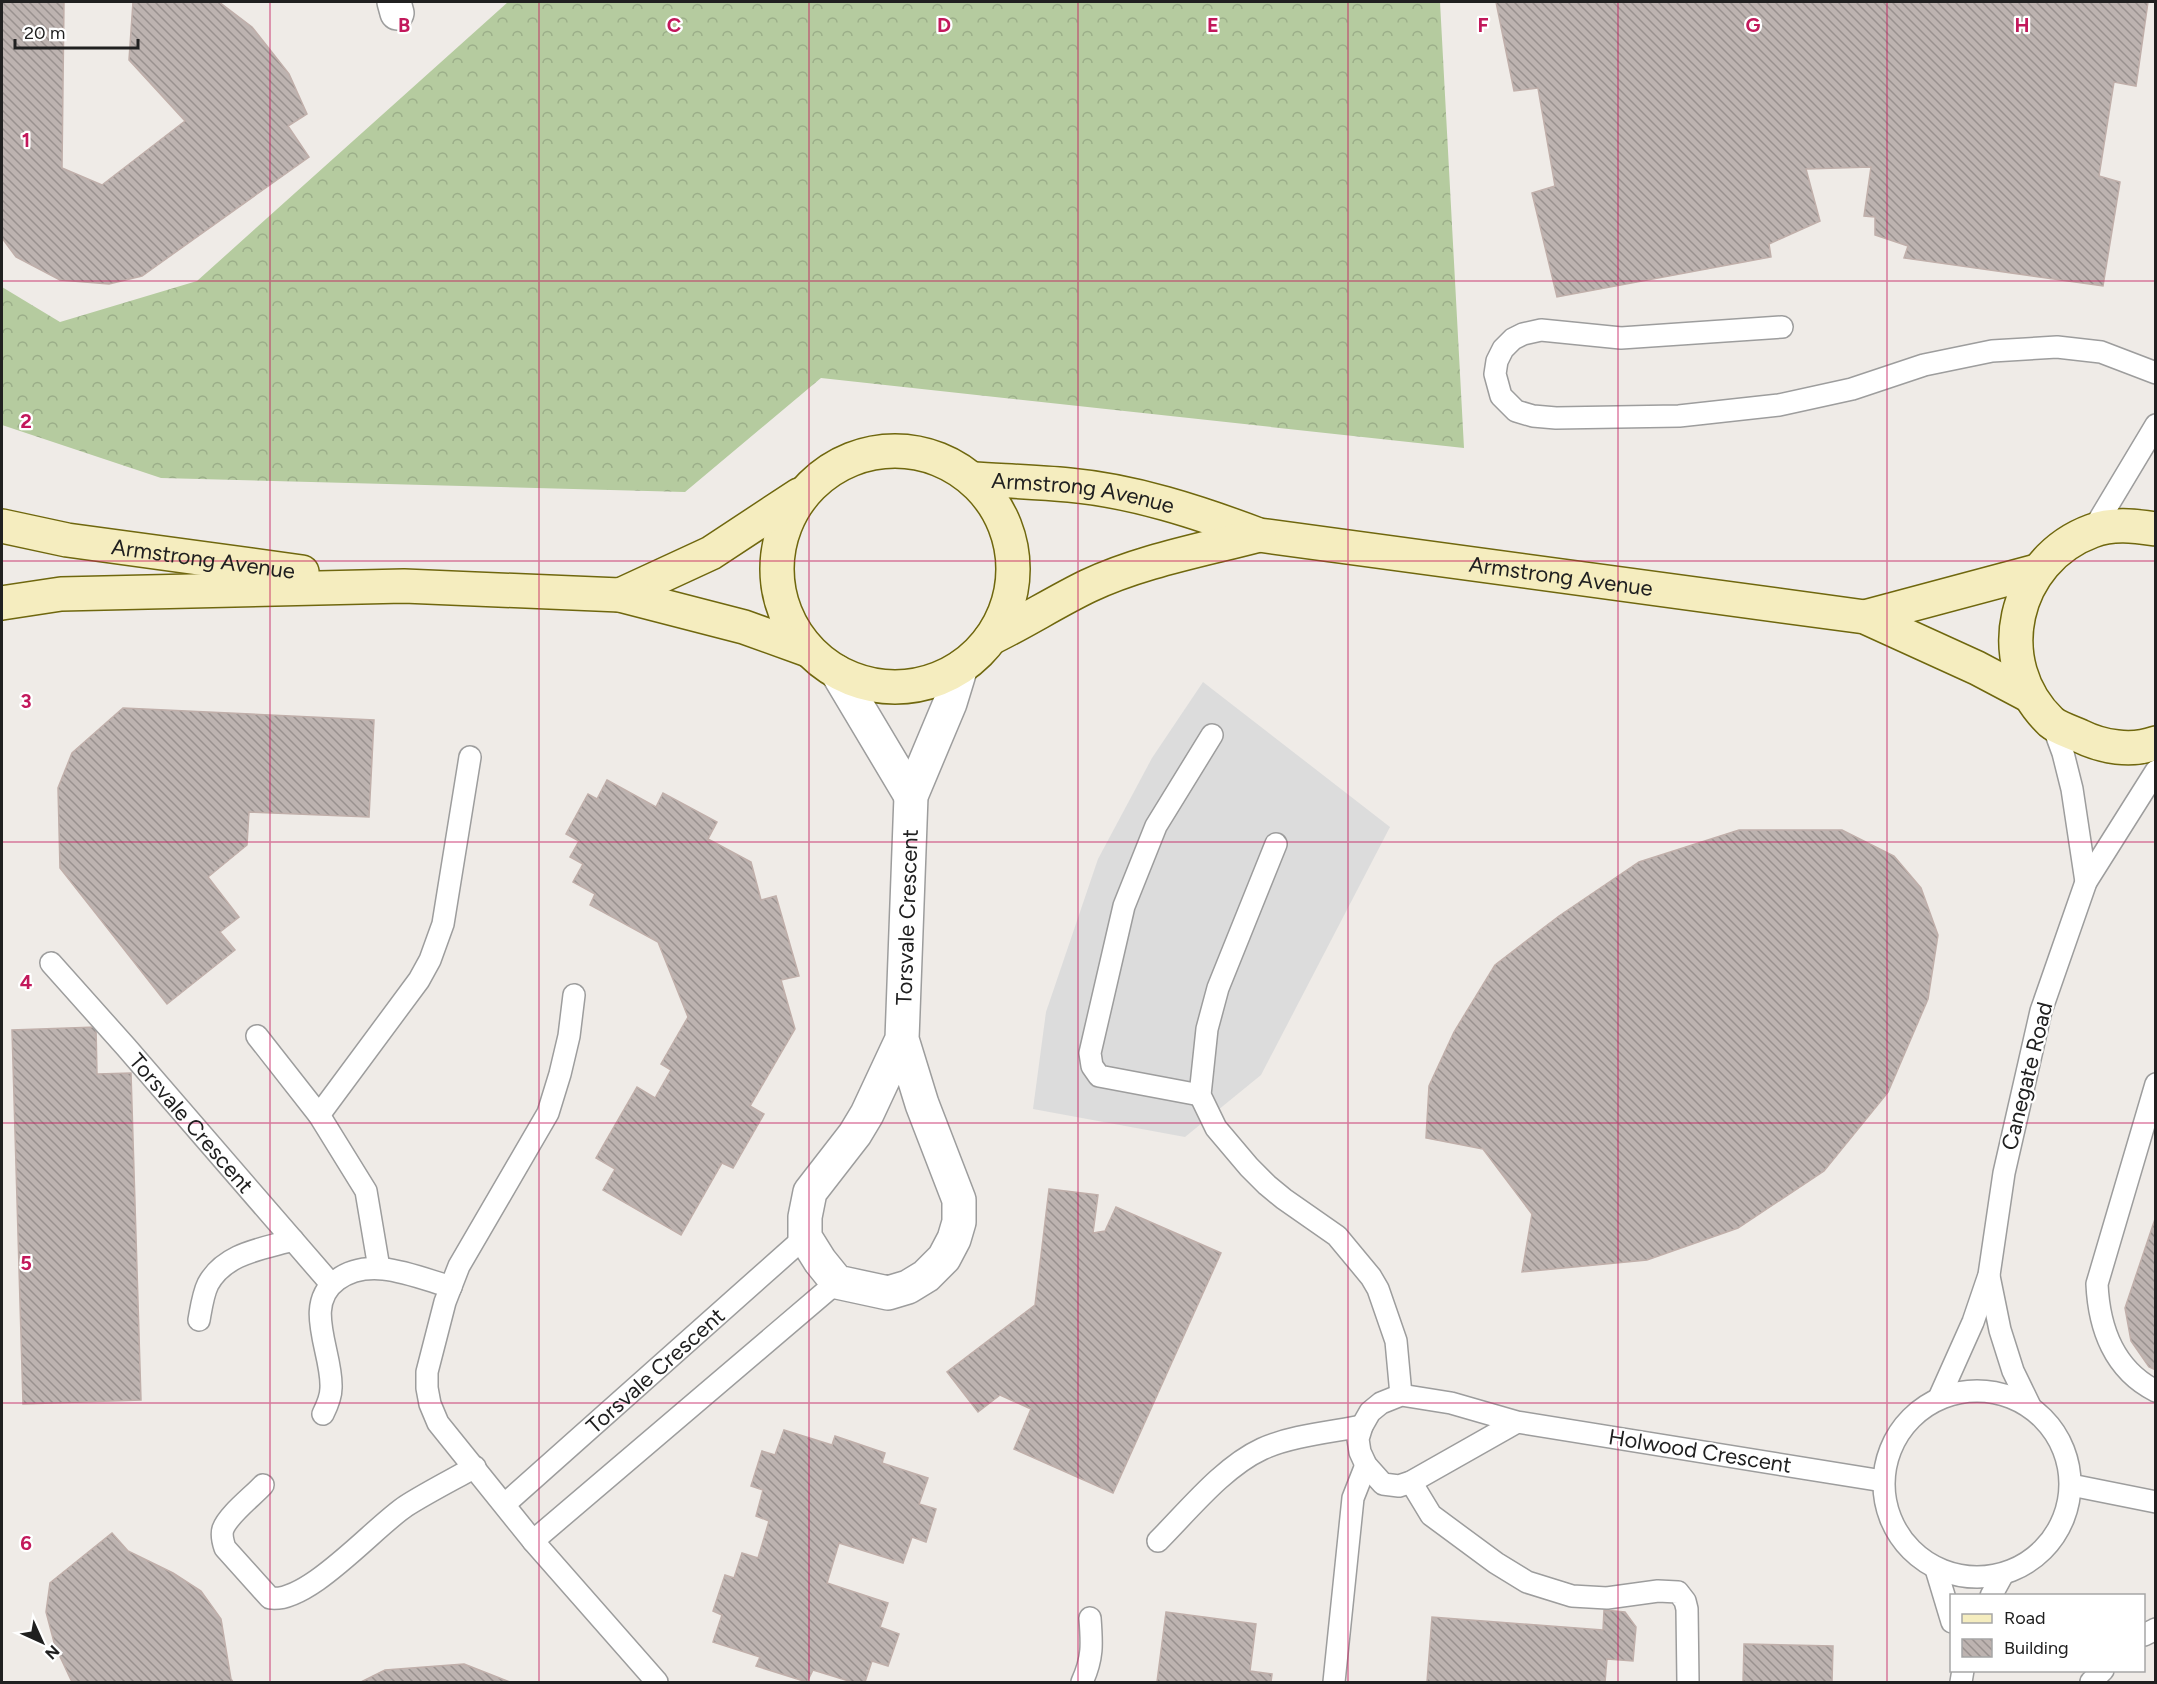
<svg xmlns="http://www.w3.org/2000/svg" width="2157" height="1684" font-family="Figtree,sans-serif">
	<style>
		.forest { fill: url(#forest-crowns) }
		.parking { fill: #dcdcdc }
		.building { fill: url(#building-back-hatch); stroke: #c0afaa; stroke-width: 1.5 }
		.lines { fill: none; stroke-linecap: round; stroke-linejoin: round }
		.lane-casing { stroke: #9d9d9d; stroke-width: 24 }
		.street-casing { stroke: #9d9d9d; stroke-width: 36 }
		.secondary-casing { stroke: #6f670e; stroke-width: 36 }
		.lane { stroke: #fff; stroke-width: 21 }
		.street { stroke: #fff; stroke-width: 33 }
		.secondary { stroke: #f5edbf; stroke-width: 33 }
		.grid { fill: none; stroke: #c2185b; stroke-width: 1.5; stroke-opacity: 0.55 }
		.labels { text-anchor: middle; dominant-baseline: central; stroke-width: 4.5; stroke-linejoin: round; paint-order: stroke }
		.street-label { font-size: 22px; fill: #202020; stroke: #fff }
		.grid-label { font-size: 20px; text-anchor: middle; font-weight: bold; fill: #c2185b; stroke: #fff; stroke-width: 4.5; stroke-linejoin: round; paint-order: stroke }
	</style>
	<defs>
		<pattern id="forest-crowns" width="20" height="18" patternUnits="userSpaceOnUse" patternTransform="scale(1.5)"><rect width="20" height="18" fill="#b5cb9f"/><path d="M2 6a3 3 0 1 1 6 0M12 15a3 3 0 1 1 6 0" fill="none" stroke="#9bae89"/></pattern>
		<pattern id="building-back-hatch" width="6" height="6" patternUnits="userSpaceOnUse" patternTransform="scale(1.5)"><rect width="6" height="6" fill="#bdb3b0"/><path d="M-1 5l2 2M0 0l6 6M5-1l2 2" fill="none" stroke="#99918f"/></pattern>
	</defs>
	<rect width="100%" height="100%" fill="#efebe7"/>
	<polygon class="forest" points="508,2 1440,2 1464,448 821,378 685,492 161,478 2,425 2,287 60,322 197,281"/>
	<polygon class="parking" points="1203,682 1390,827 1261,1075 1185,1137 1033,1109 1046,1012 1098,859 1152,758"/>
	<g class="building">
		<polygon points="2,2 64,2 62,168 102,185 185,121 129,60 133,2 219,2 252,27 289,74 307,114 288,126 309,157 142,276 109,284 60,280 16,257 2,238"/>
		<polygon points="1496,2 2148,2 2136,86 2114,82 2099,176 2120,182 2103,286 1904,258 1908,246 1875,235 1875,217 1864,216 1871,167 1806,169 1820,221 1769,244 1771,257 1557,297 1532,193 1555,186 1538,88 1514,91"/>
		<polygon points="123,708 374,720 369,817 249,812 247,845 208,877 239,917 220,932 235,950 167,1004 60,868 58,788 72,753"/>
		<polygon points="607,780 656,807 663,793 717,822 708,839 751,862 761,900 776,896 799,976 781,980 795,1029 750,1106 764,1114 733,1168 722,1163 681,1235 603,1190 615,1169 596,1158 637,1087 655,1098 671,1070 661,1064 688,1017 658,942 590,905 595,894 573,882 583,864 570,857 579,841 566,834 588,794 597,799"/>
		<polygon points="1739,830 1842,830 1894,856 1921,888 1938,935 1928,999 1888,1092 1824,1171 1738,1228 1647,1260 1522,1272 1532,1214 1483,1149 1426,1138 1429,1086 1454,1032 1495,965 1559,916 1639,862"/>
		<polygon points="96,1027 97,1074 131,1073 141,1400 23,1404 12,1030"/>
		<polygon points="1049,1189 1098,1195 1093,1233 1105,1231 1116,1207 1221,1253 1113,1493 1014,1449 1031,1409 1000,1395 978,1412 947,1372 1035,1305"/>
		<polygon points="2156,1216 2156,1370 2149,1367 2131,1341 2125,1308"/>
		<polygon points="784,1430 832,1445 835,1436 885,1453 882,1463 928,1478 919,1504 936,1509 926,1542 912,1537 903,1563 839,1543 827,1583 888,1603 880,1627 899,1634 888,1666 872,1661 865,1682 852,1682 813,1670 807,1682 756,1666 760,1657 713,1642 722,1615 713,1611 725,1575 734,1578 742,1553 758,1558 769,1521 756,1516 763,1490 751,1486 762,1451 775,1455"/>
		<polygon points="112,1533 128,1551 173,1573 201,1591 221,1619 231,1679 233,1682 74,1682 71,1680 55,1646 46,1612 50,1583"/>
		<polygon points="1604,1610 1625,1612 1636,1627 1633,1661 1607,1659 1605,1682 1427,1682 1432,1617 1603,1630"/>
		<polygon points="1166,1612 1256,1624 1250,1671 1272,1674 1271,1682 1157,1682"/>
		<polygon points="1744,1644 1833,1646 1832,1682 1743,1682"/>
		<polygon points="464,1664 510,1682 361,1682 385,1670"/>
	</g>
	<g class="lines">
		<g class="lane-casing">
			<g id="lane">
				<polyline points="1782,327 1621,338 1541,330 1523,334 1513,339 1503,349 1497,361 1495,374 1501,396 1516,411 1533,416 1556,418 1679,416 1779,405 1852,389 1924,365 1992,351 2057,347 2101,352 2156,373"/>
				<polyline points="2093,530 2156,425"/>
				<polyline points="2052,723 2063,753 2072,789 2086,882"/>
				<polyline points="1276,844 1218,988 1207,1029 1200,1095 1216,1128 1249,1167 1267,1185 1284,1199 1337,1236 1371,1277 1378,1289 1396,1341 1401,1395"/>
				<path id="s1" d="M51,963l75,84 205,237"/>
				<polyline points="574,995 569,1036 560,1074 548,1113 459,1266 445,1302 427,1372 427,1388 430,1404 438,1423 533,1541 657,1682"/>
				<polyline points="257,1036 319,1115 366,1191 379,1268"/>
				<path d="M2156,1084l-59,200c2,44 17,86 59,107"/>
				<polyline points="1200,1095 1099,1076 1092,1066 1090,1053 1124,906 1156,826 1212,735"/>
				<polyline points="319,1115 419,980 430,960 443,924 470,757"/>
				<polyline points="1989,1276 2000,1330 2013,1371 2030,1406"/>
				<path d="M199,1320c2,-11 4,-26 9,-36 17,-31 54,-35 85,-44"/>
				<circle cx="1977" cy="1484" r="93"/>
				<polyline points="1939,1398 1973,1322 1989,1275 2004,1173 2041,1011 2086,882 2156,771"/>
				<path d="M323,1414c4,-8 8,-17 8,-26 2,-35 -29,-83 6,-108 33,-25 79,-3 114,7"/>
				<polyline points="1517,1422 1411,1482 1399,1486 1383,1484 1366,1465 1360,1452 1358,1439 1362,1426 1370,1412 1381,1403 1401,1395 1451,1403 1517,1422 1883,1481"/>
				<polyline points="1411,1482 1431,1515 1496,1563 1527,1582 1572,1596 1607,1598 1658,1591 1678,1592 1685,1601 1687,1609 1688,1682"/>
				<path d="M263,1485c-10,11 -35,30 -40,44 -2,6 0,13 2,19l45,50c38,6 104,-71 136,-92 22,-14 46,-26 69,-39"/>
				<polyline points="2071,1485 2156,1502"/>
				<path id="s2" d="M505,1504l300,-267"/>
				<polyline points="533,1541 837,1282"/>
				<path d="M1158,1541c30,-30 65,-74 104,-92 28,-13 69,-17 100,-23"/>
				<polyline points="1936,1569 1952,1622"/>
				<polyline points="1991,1596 2003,1574"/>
				<polyline points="2144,1635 2156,1629"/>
				<path d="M1082,1682c11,-24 10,-38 8,-64"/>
				<polyline points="1334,1682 1353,1498 1366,1465"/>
				<polyline points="1961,1682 1963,1670"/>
				<polyline points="2091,1682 2103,1670"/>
			</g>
		</g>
		<g class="street-casing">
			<g id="street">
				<polyline points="394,2 397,13"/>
				<polyline points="837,672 911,796"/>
				<path id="s3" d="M902,1039l-35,75 -12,20 -45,58 -5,25v20l15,24 17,21 51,11 20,-6 18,-11 18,-18 10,-19 5,-17v-22l-37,-96 -20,-65 9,-243 39,-93 11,-36"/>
			</g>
		</g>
		<g class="secondary-casing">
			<g id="secondary">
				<circle cx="895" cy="569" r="118"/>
				<path id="s4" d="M973,479c32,2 64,3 96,6 65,6 129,27 190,50l606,82 112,51 53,28"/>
				<path id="s5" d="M2,526l65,14 235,32"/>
				<path d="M2156,529c-22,-3 -43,-6 -64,2 -79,29 -103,132 -41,191 7,6 20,10 29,14 22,11 51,16 76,7"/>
				<polyline points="620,595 711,553 799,495"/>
				<polyline points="2,603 61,594 404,586 620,595 744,627 808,650"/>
				<polyline points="1865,617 2037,571"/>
				<path d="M991,638c33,-16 64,-36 97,-52 53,-25 114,-36 171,-51"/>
			</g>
		</g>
		<use href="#lane" class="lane"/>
		<use href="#street" class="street"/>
		<use href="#secondary" class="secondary"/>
	</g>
	<path class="grid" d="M270,2v1680M539,2v1680M809,2v1680M1078,2v1680M1348,2v1680M1618,2v1680M1887,2v1680M2,281h2154M2,561h2154M2,842h2154M2,1123h2154M2,1403h2154"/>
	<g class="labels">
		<g class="street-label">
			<text stroke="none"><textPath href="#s4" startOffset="111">Armstrong Avenue</textPath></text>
			<text stroke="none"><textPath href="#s5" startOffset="204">Armstrong Avenue</textPath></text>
			<text stroke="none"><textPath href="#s4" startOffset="598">Armstrong Avenue</textPath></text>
			<text stroke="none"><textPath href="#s3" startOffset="754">Torsvale Crescent</textPath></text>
			<text transform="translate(2027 1076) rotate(-76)">Canegate Road</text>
			<text stroke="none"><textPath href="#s1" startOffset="213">Torsvale Crescent</textPath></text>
			<text stroke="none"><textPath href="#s2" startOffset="201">Torsvale Crescent</textPath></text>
			<text transform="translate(1700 1451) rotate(9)">Holwood Crescent</text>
		</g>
	</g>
	<g class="grid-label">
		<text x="404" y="32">B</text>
		<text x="674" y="32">C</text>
		<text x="944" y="32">D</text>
		<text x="1213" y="32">E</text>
		<text x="1483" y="32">F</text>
		<text x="1753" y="32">G</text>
		<text x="2022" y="32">H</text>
		<text x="26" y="147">1</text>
		<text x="26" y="428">2</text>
		<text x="26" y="708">3</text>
		<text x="26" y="989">4</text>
		<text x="26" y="1270">5</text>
		<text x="26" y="1550">6</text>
	</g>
	<rect width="2157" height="1684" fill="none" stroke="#202020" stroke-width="6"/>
	<rect x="1950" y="1594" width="195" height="78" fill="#ffffff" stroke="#a6a6a6" stroke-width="1.5"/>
	<rect x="1962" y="1614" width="30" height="9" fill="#f5edbf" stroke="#a6a6a6" stroke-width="1.5"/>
	<text x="2004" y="1624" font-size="18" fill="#202020">Road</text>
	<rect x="1962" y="1639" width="30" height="18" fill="url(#building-back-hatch)" stroke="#a6a6a6" stroke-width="1.5"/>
	<text x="2004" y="1654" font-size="18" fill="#202020">Building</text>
	<g transform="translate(42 1642) rotate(135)" stroke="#ffffff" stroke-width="4.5" paint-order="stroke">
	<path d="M0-4.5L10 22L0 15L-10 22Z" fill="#202020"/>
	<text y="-9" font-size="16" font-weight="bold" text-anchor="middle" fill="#202020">N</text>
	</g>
	<path d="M15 39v9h123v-9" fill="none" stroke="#202020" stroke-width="3"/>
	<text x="24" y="39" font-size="18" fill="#202020" stroke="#ffffff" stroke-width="4.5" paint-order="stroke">20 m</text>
</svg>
